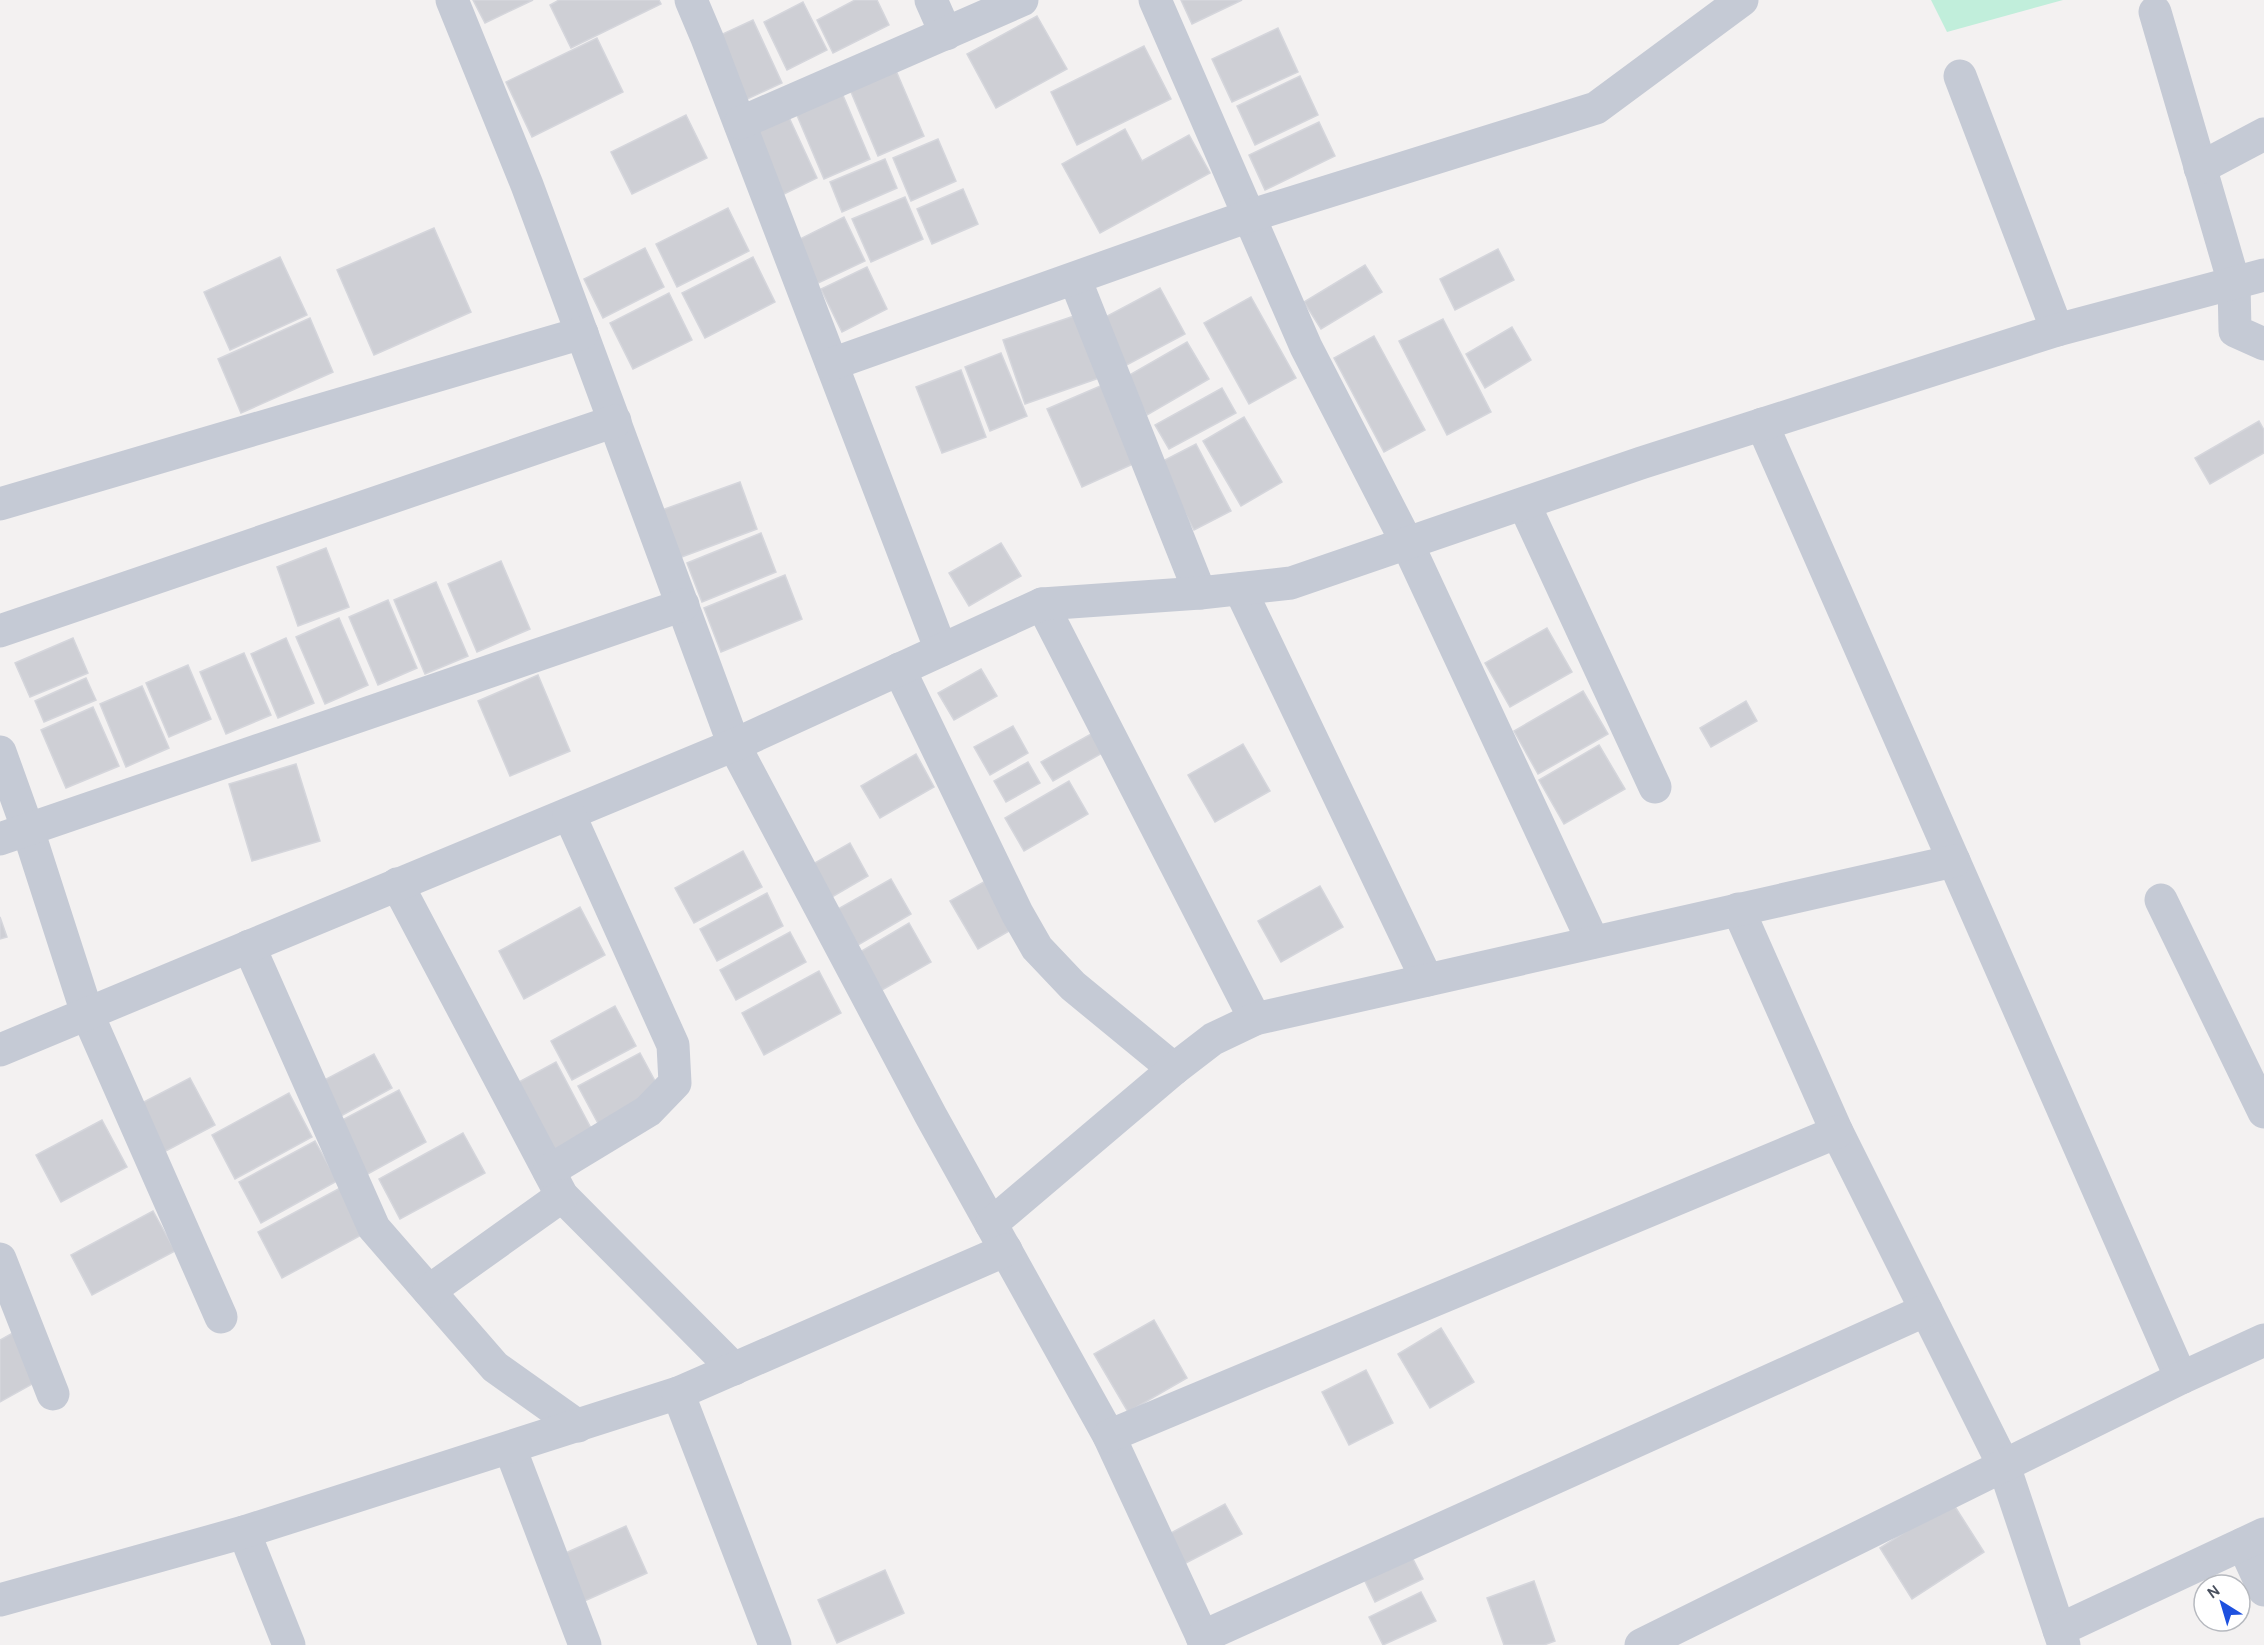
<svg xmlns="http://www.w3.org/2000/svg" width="2264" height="1645" font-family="Karla,sans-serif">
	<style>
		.green { fill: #c1eedb }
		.building { fill: #cecfd5; stroke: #d5d6dc; stroke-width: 1.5 }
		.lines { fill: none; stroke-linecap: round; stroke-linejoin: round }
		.street { stroke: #c5cad5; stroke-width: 33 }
	</style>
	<rect width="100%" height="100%" fill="#f3f1f1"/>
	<polygon class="green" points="1931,0 2063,0 1947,32"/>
	<g class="building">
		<polygon points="473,0 533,0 485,23"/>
		<polygon points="559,0 659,0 661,4 571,48 550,5"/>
		<polygon points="855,0 877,0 889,25 833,53 817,20"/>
		<polygon points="1181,0 1242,0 1192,24"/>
		<polygon points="803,2 827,50 787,70 764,22"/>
		<polygon points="1037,16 1067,69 996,108 967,54"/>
		<polygon points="753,20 782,83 745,100 716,37"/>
		<polygon points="1278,28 1298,72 1232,102 1212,59"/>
		<polygon points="597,38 623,92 532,137 506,82"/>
		<polygon points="1144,46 1171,99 1077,145 1051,92"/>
		<polygon points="894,66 924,136 878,156 848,85"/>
		<polygon points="1300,76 1318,115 1255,145 1237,106"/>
		<polygon points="842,93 870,159 824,179 796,113"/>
		<polygon points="787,113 817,178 780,196 750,130"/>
		<polygon points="686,115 707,158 632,194 611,152"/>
		<polygon points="1319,122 1335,156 1265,190 1249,155"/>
		<polygon points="1125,129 1142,161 1189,135 1210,173 1100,233 1062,164"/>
		<polygon points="938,139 956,181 911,201 893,158"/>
		<polygon points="885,159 897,188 842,212 830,182"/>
		<polygon points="963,189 978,224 932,244 917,209"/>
		<polygon points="905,197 923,239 871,262 852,219"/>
		<polygon points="728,208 749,251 677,287 656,244"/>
		<polygon points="844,217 865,261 816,284 796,241"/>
		<polygon points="434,228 471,312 374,355 337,270"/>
		<polygon points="645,248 664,287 603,318 584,279"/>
		<polygon points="1498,249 1514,280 1455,310 1440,279"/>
		<polygon points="280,257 307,315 230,350 204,292"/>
		<polygon points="753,257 775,302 705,338 682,293"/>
		<polygon points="1365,265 1382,292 1321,329 1304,302"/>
		<polygon points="867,267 887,309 842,332 821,289"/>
		<polygon points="1160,288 1185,334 1121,368 1096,322"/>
		<polygon points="669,293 692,340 633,369 610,323"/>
		<polygon points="1251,297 1296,378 1249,404 1204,323"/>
		<polygon points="1080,314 1102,377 1025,404 1003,340"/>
		<polygon points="310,318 333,372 241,413 218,359"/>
		<polygon points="1443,319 1491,412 1447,435 1399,341"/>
		<polygon points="1512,327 1531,360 1485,388 1466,354"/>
		<polygon points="1374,336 1425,430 1384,452 1334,358"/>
		<polygon points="1187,342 1209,379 1147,415 1126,377"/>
		<polygon points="1001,353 1027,416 990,431 965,367"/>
		<polygon points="961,370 986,437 942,453 916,387"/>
		<polygon points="1112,381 1146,458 1082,487 1047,409"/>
		<polygon points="1222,388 1236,413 1169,449 1155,425"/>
		<polygon points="1244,417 1282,482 1241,506 1203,441"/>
		<polygon points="2259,421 2264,430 2264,453 2210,484 2195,458"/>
		<polygon points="1196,444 1231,511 1194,530 1159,463"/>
		<polygon points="740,482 757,529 679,558 662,510"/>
		<polygon points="761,533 776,572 702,602 687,563"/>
		<polygon points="1001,543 1021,576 969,606 949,573"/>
		<polygon points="326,548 349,607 298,626 277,567"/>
		<polygon points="501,561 530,629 477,652 448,584"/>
		<polygon points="785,575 802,619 721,652 704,608"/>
		<polygon points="436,582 468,656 425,674 394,600"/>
		<polygon points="388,600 417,668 378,685 349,617"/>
		<polygon points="339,618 368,685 325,704 296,637"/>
		<polygon points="1547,628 1572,672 1510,707 1485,663"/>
		<polygon points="73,638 88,673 30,697 15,663"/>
		<polygon points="286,638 314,703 278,718 251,654"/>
		<polygon points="244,653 271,715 226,734 200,672"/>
		<polygon points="188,665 211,719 169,737 146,683"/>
		<polygon points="981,669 997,696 954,720 938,693"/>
		<polygon points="538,675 570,751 510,776 478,701"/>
		<polygon points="86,678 96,700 44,722 35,701"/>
		<polygon points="142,686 169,748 126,767 100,704"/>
		<polygon points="1583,691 1608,734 1538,774 1514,731"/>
		<polygon points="1746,701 1757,721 1711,747 1700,728"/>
		<polygon points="93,707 119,766 66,788 41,730"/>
		<polygon points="1013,726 1028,753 990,775 974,747"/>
		<polygon points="1100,729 1111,748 1053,781 1041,762"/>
		<polygon points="1243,744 1270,791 1215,822 1188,775"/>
		<polygon points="1599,745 1625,789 1564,824 1539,780"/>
		<polygon points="916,754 934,787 880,818 861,786"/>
		<polygon points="1028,762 1040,783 1006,802 994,781"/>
		<polygon points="296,764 320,841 252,861 229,784"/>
		<polygon points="1069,781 1088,814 1024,851 1005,818"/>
		<polygon points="850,843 868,876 832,897 813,864"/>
		<polygon points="743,851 762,887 694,923 675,888"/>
		<polygon points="891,879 911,914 858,945 838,909"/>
		<polygon points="989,879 1016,927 978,949 950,901"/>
		<polygon points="1320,886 1343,927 1281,962 1258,921"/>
		<polygon points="767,893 783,926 717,961 700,929"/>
		<polygon points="580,907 605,955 524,999 499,951"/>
		<polygon points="0,917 7,937 0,939"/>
		<polygon points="909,923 931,962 882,990 860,952"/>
		<polygon points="790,932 806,962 736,1000 720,970"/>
		<polygon points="819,971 841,1013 764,1055 742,1013"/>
		<polygon points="615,1006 636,1046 572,1080 551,1041"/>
		<polygon points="640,1053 662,1094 600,1127 578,1086"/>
		<polygon points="374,1054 392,1088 330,1122 311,1087"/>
		<polygon points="556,1062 593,1132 540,1160 502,1091"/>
		<polygon points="190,1078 215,1125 162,1153 136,1106"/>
		<polygon points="399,1090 426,1142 355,1181 327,1128"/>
		<polygon points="289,1093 312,1137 235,1179 212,1135"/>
		<polygon points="102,1120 127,1167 61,1202 36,1155"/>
		<polygon points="463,1133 485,1173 400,1219 379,1179"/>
		<polygon points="315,1141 337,1181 261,1223 239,1182"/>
		<polygon points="342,1187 367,1232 282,1278 258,1232"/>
		<polygon points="153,1211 175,1251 92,1295 71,1255"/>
		<polygon points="1154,1320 1187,1378 1128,1412 1094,1354"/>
		<polygon points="1441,1328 1474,1382 1430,1408 1398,1354"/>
		<polygon points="18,1330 43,1378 0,1402 0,1340"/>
		<polygon points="1366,1370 1393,1423 1349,1445 1322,1392"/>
		<polygon points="1952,1502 1984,1552 1912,1599 1880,1548"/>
		<polygon points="1225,1504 1242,1534 1184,1564 1169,1534"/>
		<polygon points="626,1526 647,1573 571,1607 550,1560"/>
		<polygon points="1411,1555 1423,1579 1375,1602 1363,1577"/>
		<polygon points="885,1570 904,1613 837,1643 818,1600"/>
		<polygon points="1534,1581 1555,1641 1544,1645 1504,1645 1487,1598"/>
		<polygon points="1421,1592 1436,1621 1383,1645 1369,1617"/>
	</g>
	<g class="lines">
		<g class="street">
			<polyline points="452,0 527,185 734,745 931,1116 1109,1436 1206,1645"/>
			<polyline points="691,0 707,38 941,650"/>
			<polyline points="931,0 946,34"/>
			<polyline points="1155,0 1306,347 1407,543 1593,942"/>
			<polyline points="2155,12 2234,283 2235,331 2264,344"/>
			<polyline points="1960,76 2057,330"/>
			<polyline points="740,123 1022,0"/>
			<polyline points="2200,168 2264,134"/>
			<polyline points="1075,279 1200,593"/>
			<polyline points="832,364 1249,216 1596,108 1742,0"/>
			<polyline points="1762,424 2181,1378"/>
			<polyline points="0,504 582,333"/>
			<polyline points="1524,504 1655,787"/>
			<polyline points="1240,589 1427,980"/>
			<polyline points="1042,604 1255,1019"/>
			<polyline points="0,631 615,421"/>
			<polyline points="899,669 1017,913 1037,948 1073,986 1174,1069"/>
			<polyline points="0,752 28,830 87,1013 221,1317"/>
			<polyline points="0,839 683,605"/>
			<polyline points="397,884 562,1196 734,1369"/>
			<polyline points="2161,900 2264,1112"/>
			<polyline points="1738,909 1837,1132 2004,1466 2064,1645"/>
			<polyline points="249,946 374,1228 495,1367 578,1426"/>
			<polyline points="0,1050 734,745 1042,604 1200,593 1291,583 1641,463 2057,330 2264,275"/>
			<polyline points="549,1171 648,1111 675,1083 673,1045 569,814"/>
			<polyline points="991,1224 1174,1069 1213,1039 1255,1019 1954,861"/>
			<polyline points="0,1259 53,1394"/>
			<polyline points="429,1291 562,1196"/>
			<polyline points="1109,1436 1837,1132"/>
			<polyline points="510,1448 585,1645"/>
			<polyline points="244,1532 289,1645"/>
			<polyline points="2243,1544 2264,1590"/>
			<polyline points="0,1600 244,1532 678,1393"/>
			<polyline points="2059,1630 2264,1534"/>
			<polyline points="1202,1637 1926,1310"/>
			<polyline points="775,1645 678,1393 1006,1250"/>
			<polyline points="1641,1645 2181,1378 2264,1340"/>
		</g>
	</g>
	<g transform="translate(2222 1603) rotate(323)"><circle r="28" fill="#ffffff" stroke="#b6b9bf" stroke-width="1.5"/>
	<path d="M0-4.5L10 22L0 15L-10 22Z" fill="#1e51df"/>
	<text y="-9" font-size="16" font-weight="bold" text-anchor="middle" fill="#49505e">N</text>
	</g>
</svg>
